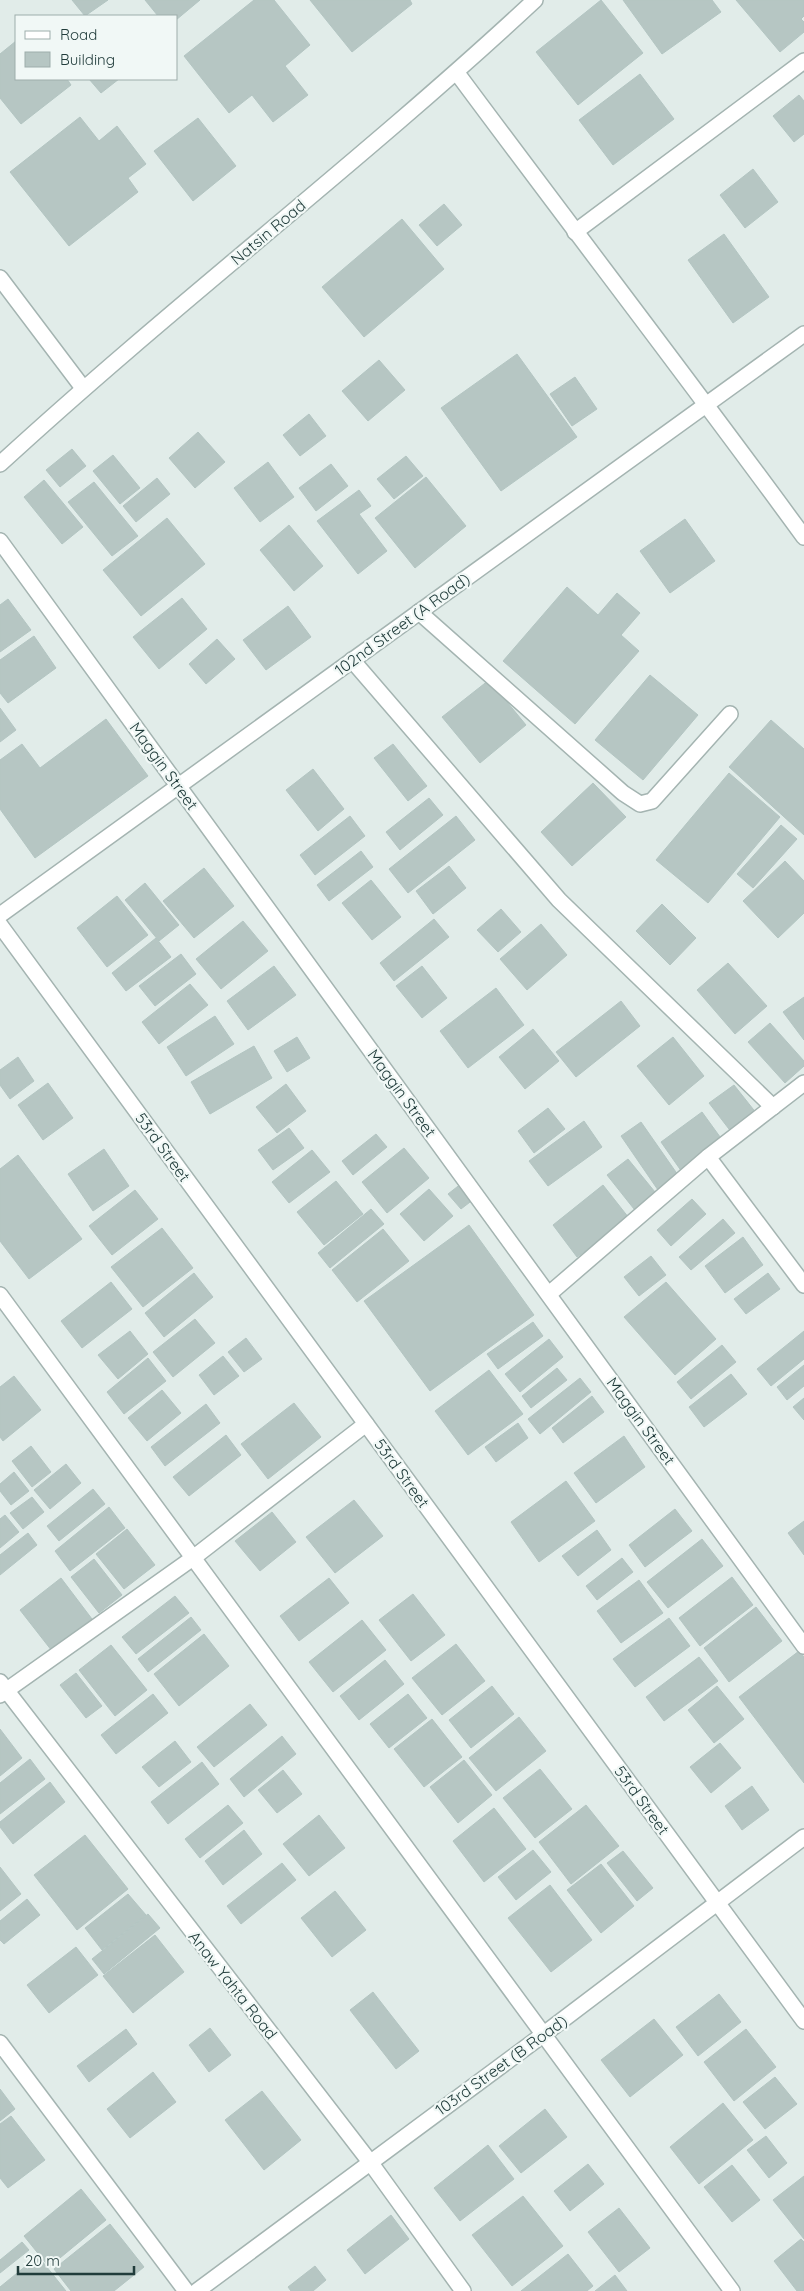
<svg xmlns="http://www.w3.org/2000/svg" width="804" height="2291" font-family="Quicksand,sans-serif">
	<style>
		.building { fill: #b6c6c3; stroke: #b3c5c2 }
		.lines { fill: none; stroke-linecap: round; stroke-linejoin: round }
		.street-casing { stroke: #a4b4b1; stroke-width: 18 }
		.street { stroke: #fff; stroke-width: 15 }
		.labels { text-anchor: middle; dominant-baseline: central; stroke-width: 4.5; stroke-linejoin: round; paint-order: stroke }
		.street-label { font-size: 16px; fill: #213c3b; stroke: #f1f8f6 }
	</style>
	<rect width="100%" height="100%" fill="#e1ece9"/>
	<g class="building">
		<polygon points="72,0 108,0 85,16"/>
		<polygon points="145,0 200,0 176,20 176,16 158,16"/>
		<polygon points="254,0 274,0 310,45 285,66 308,95 273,122 252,95 229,113 184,56"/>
		<polygon points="310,0 410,0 412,4 352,52"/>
		<polygon points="601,0 643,53 578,105 536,52"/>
		<polygon points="623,0 712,0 721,12 662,54"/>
		<polygon points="736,0 804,0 804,16 801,19 804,22 804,32 780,52"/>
		<polygon points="16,41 16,79 67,79 71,85 21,124 0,98 0,54"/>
		<polygon points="640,74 674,119 613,165 579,120"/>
		<polygon points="89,79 119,79 101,93"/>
		<polygon points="799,95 804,101 804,134 794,142 773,116"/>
		<polygon points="80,117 99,141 117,126 146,164 128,178 138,192 69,246 10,172"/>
		<polygon points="198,118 236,166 193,201 154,151"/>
		<polygon points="753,169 778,202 745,228 720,195"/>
		<polygon points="444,204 462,225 437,246 419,225"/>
		<polygon points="402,219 444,269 364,337 322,287"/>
		<polygon points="724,234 769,297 733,323 688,260"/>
		<polygon points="517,354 577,437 501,491 441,408"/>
		<polygon points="379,360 405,390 368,421 342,391"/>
		<polygon points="575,377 597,409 572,426 550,394"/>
		<polygon points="309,414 326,436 300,456 283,435"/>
		<polygon points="198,432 225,462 195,488 169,458"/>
		<polygon points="72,449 86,466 60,487 46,470"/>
		<polygon points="113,455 140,488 120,504 93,471"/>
		<polygon points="406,456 423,476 394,499 377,479"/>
		<polygon points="268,462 294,497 260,522 234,488"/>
		<polygon points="331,464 348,486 316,511 299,488"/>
		<polygon points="426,477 466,526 415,568 375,518"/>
		<polygon points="157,478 170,494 136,522 123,506"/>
		<polygon points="44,480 83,527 62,544 24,497"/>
		<polygon points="94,482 138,536 112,556 68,502"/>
		<polygon points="359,490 371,506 359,514 387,551 358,574 317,521"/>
		<polygon points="167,518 205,564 141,616 103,570"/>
		<polygon points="685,519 715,561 670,593 640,551"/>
		<polygon points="289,525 323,566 294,591 260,550"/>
		<polygon points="567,587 598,615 617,593 640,613 621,635 639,651 575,724 503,661"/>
		<polygon points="182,598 207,629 159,669 133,637"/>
		<polygon points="8,599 31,630 0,652 0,605"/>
		<polygon points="288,606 311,637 266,670 243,640"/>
		<polygon points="34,636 56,668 8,703 0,693 0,660"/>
		<polygon points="217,639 235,659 206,684 189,664"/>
		<polygon points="650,675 698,715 643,780 595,740"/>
		<polygon points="489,680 526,725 480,763 442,717"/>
		<polygon points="0,708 16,730 0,742"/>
		<polygon points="106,719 148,776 35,858 0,809 0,760 22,744 40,768"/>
		<polygon points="771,720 804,749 804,835 729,767"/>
		<polygon points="393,744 427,786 408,801 374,758"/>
		<polygon points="313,769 344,809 318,831 286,790"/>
		<polygon points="729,773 780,817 708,903 656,860"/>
		<polygon points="593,783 626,817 572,866 541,832"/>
		<polygon points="429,798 443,815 400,850 386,832"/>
		<polygon points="350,816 365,836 315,875 300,855"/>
		<polygon points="456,816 475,840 408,893 389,869"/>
		<polygon points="781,825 797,839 753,888 737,874"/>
		<polygon points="361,851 373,867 329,901 317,885"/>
		<polygon points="785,861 804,881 804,913 778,938 743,901"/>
		<polygon points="449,866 466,888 433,914 416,891"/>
		<polygon points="204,868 234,906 194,938 163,901"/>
		<polygon points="371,880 401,917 372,940 342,903"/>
		<polygon points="145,883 179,925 159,941 125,900"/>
		<polygon points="117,896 148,935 107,967 77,928"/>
		<polygon points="662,904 696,938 670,965 636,931"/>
		<polygon points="501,909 521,932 498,952 477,930"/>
		<polygon points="434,919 449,937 394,981 380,963"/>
		<polygon points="243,921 268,951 221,989 196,959"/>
		<polygon points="541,924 567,955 527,990 500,959"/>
		<polygon points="156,938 171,957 126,991 112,973"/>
		<polygon points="181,954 196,974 155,1006 139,986"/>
		<polygon points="728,963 767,1006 735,1034 697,990"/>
		<polygon points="274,966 296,995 248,1030 227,1001"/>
		<polygon points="422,966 447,998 422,1018 396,986"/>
		<polygon points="190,984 208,1005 159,1044 142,1022"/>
		<polygon points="496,988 524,1025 468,1068 440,1031"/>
		<polygon points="804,997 804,1040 783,1012"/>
		<polygon points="621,1001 640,1026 576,1077 556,1052"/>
		<polygon points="215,1016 234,1044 186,1076 167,1047"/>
		<polygon points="770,1023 804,1061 804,1066 785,1083 748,1042"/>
		<polygon points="533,1029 559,1061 525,1089 499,1057"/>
		<polygon points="297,1037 310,1058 287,1072 274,1051"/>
		<polygon points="673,1037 704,1076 669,1105 637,1066"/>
		<polygon points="254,1046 272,1078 210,1114 191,1082"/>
		<polygon points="18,1057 34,1081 10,1099 0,1085 0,1070"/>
		<polygon points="48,1083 73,1118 43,1140 18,1105"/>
		<polygon points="286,1084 306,1111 277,1133 256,1107"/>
		<polygon points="734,1085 757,1114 732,1133 709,1103"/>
		<polygon points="548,1108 565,1129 534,1153 518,1131"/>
		<polygon points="702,1112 723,1141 682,1172 661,1142"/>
		<polygon points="584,1121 602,1147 548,1186 529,1161"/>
		<polygon points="641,1122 678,1175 658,1190 621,1136"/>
		<polygon points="289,1128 304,1148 273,1170 258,1150"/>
		<polygon points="376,1134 387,1147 353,1175 342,1161"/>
		<polygon points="404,1148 429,1178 387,1213 362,1182"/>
		<polygon points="104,1149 129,1186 93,1211 68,1174"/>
		<polygon points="312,1150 330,1172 289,1203 272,1182"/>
		<polygon points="18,1155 82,1239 29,1279 0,1241 0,1169"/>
		<polygon points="628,1159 655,1192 634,1209 607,1175"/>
		<polygon points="336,1181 363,1214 324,1245 297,1212"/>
		<polygon points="462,1183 474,1199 461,1209 448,1194"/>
		<polygon points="603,1185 629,1218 577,1257 553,1225"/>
		<polygon points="429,1189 453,1216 424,1241 400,1214"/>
		<polygon points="135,1190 158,1219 112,1255 89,1226"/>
		<polygon points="692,1199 706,1214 671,1246 657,1230"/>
		<polygon points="371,1209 384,1224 330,1268 318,1253"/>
		<polygon points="723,1219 735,1233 691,1270 679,1257"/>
		<polygon points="469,1225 534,1315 430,1391 364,1301"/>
		<polygon points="162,1228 193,1268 143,1307 111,1267"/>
		<polygon points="383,1229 409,1261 357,1302 332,1270"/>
		<polygon points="743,1237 763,1265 725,1293 705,1266"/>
		<polygon points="651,1256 666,1275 639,1296 624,1277"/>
		<polygon points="194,1273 213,1297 164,1337 145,1313"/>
		<polygon points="768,1273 780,1289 746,1314 734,1299"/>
		<polygon points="111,1282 132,1309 82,1348 61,1321"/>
		<polygon points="666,1282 716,1339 675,1375 624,1317"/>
		<polygon points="195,1319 215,1343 173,1377 153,1352"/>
		<polygon points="533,1322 543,1336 498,1369 487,1354"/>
		<polygon points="130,1331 148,1354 118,1379 98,1355"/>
		<polygon points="804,1331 804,1359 771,1386 757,1369"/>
		<polygon points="246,1338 262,1359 244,1372 228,1352"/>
		<polygon points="549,1339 563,1357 520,1392 505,1374"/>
		<polygon points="722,1345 736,1362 691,1399 677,1382"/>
		<polygon points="223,1356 239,1376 214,1395 199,1375"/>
		<polygon points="148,1358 166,1381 124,1414 107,1392"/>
		<polygon points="804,1365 804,1386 787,1400 777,1387"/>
		<polygon points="557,1368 567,1380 531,1408 522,1396"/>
		<polygon points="489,1370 523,1414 468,1455 435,1411"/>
		<polygon points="731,1374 747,1394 704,1427 689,1407"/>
		<polygon points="14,1376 41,1410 3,1441 0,1437 0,1387"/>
		<polygon points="580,1378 591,1392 540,1434 528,1419"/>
		<polygon points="162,1390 181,1413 147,1441 128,1418"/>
		<polygon points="592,1396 604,1412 563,1443 552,1428"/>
		<polygon points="804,1398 804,1420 793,1407"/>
		<polygon points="294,1403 321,1437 268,1479 241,1444"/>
		<polygon points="206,1404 220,1423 165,1466 151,1447"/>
		<polygon points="518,1423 528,1438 496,1462 485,1447"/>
		<polygon points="226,1435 241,1455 189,1496 173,1477"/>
		<polygon points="624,1436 645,1467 596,1503 574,1473"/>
		<polygon points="31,1446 51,1472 32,1487 12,1461"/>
		<polygon points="66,1464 81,1483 50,1509 34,1490"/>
		<polygon points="14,1472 29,1491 11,1505 0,1491 0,1484"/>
		<polygon points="566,1481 595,1521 539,1562 511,1522"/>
		<polygon points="93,1489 105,1504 59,1541 47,1526"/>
		<polygon points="32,1497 44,1512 23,1529 10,1513"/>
		<polygon points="354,1500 383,1536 335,1573 306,1537"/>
		<polygon points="109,1507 125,1528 70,1571 55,1551"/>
		<polygon points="675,1509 692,1531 645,1567 629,1545"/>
		<polygon points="272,1512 296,1542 260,1571 235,1541"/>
		<polygon points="5,1515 19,1532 0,1548 0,1519"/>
		<polygon points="804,1521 804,1555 788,1533"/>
		<polygon points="127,1529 155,1565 124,1589 96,1554"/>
		<polygon points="597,1530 611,1550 578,1576 562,1556"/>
		<polygon points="28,1533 37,1545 0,1575 0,1555"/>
		<polygon points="702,1539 723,1566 668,1608 647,1582"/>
		<polygon points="622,1558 633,1572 597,1600 586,1586"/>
		<polygon points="94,1559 122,1595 99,1613 71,1577"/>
		<polygon points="732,1577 753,1605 700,1646 679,1618"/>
		<polygon points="61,1578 92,1619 52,1651 20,1610"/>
		<polygon points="329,1578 349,1603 299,1641 280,1616"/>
		<polygon points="639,1580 663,1613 621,1643 597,1611"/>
		<polygon points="413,1594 445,1635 411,1661 379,1620"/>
		<polygon points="175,1596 189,1613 136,1654 122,1637"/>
		<polygon points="756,1607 782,1641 729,1682 704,1648"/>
		<polygon points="191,1617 201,1630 148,1672 138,1659"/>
		<polygon points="669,1618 690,1646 635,1687 613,1659"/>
		<polygon points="362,1620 386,1650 333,1692 309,1662"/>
		<polygon points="204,1634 229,1666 179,1706 154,1674"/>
		<polygon points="456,1644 485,1681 442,1715 412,1678"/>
		<polygon points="111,1645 147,1690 115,1716 79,1670"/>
		<polygon points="799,1651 804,1657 804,1783 739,1697"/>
		<polygon points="699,1657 718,1681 664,1721 646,1697"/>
		<polygon points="385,1660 404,1684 359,1720 340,1696"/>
		<polygon points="76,1673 102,1706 86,1718 60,1685"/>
		<polygon points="492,1686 514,1714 471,1748 449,1720"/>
		<polygon points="717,1686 744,1719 714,1743 688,1710"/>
		<polygon points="153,1694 168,1713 116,1754 101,1735"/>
		<polygon points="408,1694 427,1718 389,1748 370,1724"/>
		<polygon points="250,1704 267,1725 214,1767 197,1747"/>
		<polygon points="519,1717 546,1751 496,1791 469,1758"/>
		<polygon points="432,1719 462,1757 424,1787 394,1749"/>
		<polygon points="0,1729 22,1758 0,1776"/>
		<polygon points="282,1736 296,1754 244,1797 230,1779"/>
		<polygon points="175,1741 191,1762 159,1787 142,1767"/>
		<polygon points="720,1743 741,1768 711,1793 690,1767"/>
		<polygon points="30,1759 45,1779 0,1814 0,1783"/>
		<polygon points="464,1760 492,1795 458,1823 430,1787"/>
		<polygon points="202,1762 219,1784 168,1824 151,1802"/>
		<polygon points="540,1769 572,1809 535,1838 503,1798"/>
		<polygon points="283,1770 302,1794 277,1813 258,1790"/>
		<polygon points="50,1782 65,1802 13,1844 0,1827 0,1822"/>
		<polygon points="752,1786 769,1810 742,1830 725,1806"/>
		<polygon points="228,1805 243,1823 200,1858 185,1839"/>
		<polygon points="586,1805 619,1846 571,1884 539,1842"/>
		<polygon points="494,1808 526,1849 484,1882 453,1841"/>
		<polygon points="319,1815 345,1848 309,1876 283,1844"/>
		<polygon points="244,1830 262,1854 223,1885 205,1861"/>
		<polygon points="85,1835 128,1889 77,1930 34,1875"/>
		<polygon points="533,1850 551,1872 516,1900 498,1877"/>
		<polygon points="623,1851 653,1888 637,1901 607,1863"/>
		<polygon points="282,1863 296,1880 241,1924 227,1906"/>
		<polygon points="601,1864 634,1906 601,1933 567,1890"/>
		<polygon points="0,1867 21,1894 0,1911"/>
		<polygon points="550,1885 592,1940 551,1972 508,1918"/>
		<polygon points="335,1891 366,1930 332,1957 301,1918"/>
		<polygon points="128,1894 146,1915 102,1950 85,1928"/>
		<polygon points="27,1899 40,1915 4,1944 0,1940 0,1921"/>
		<polygon points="148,1914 160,1928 104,1974 92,1959"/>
		<polygon points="155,1935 184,1972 133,2013 103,1976"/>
		<polygon points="76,1947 98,1975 49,2013 27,1985"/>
		<polygon points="373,1992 419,2051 396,2069 350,2010"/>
		<polygon points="719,1994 741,2022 698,2056 676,2027"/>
		<polygon points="654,2019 683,2055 630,2097 601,2060"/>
		<polygon points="210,2028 231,2055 209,2072 189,2045"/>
		<polygon points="126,2029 137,2044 89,2082 77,2066"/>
		<polygon points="746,2029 776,2067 734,2101 704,2062"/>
		<polygon points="153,2072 176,2102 130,2138 107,2109"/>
		<polygon points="775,2077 797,2104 765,2129 743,2102"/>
		<polygon points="0,2089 15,2109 0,2121"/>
		<polygon points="262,2091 301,2140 264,2170 225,2120"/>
		<polygon points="723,2103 753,2140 699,2184 670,2147"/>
		<polygon points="545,2109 567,2137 521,2173 499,2146"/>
		<polygon points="11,2116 45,2160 8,2188 0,2178 0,2124"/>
		<polygon points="766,2136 787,2163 769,2178 747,2150"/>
		<polygon points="488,2145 514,2179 460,2221 434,2188"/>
		<polygon points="588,2164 604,2184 570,2211 554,2191"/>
		<polygon points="732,2165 760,2200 732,2222 704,2187"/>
		<polygon points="804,2176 804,2239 773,2200"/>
		<polygon points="81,2189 106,2220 49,2267 24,2236"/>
		<polygon points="523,2196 563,2246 512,2286 472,2235"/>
		<polygon points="619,2208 650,2248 619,2272 588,2232"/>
		<polygon points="391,2215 409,2239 365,2274 347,2250"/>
		<polygon points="110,2224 144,2267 114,2291 71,2291 54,2269"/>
		<polygon points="801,2239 804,2242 804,2291 797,2291 774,2261"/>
		<polygon points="22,2242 29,2250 0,2273 0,2260"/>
		<polygon points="568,2254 593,2286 587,2291 521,2291"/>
		<polygon points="38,2256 66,2291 0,2291 0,2287"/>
		<polygon points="315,2266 326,2280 313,2291 291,2291 288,2287"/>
		<polygon points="615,2275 627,2291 595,2291"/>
	</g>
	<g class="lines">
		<g class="street-casing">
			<g id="street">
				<path d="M457,73c115,155 233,308 347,464"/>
				<polyline points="575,232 804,61"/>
				<polyline points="0,278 83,388"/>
				<path d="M0,464c174,-160 362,-303 535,-464"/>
				<polyline points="0,541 804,1646"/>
				<polyline points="419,612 623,793 640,804 652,801 730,714"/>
				<polyline points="352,660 559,900 773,1107"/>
				<polyline points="0,915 804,334"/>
				<polyline points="0,925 804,2021"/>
				<polyline points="708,1157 804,1285"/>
				<polyline points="549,1294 708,1157 804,1083"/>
				<polyline points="0,1295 732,2291"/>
				<polyline points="0,1682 370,2162 463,2291"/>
				<polyline points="0,1695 193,1558 366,1424"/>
				<polyline points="0,2043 186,2291"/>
				<polyline points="197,2291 544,2034 804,1837"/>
			</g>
		</g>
		<use href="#street" class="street"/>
	</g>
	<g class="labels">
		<g class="street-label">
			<text transform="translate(268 232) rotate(-40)">Natsin Road</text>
			<text transform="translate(402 624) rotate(-36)">102nd Street (A Road)</text>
			<text transform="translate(164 766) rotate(54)">Maggin Street</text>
			<text transform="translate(402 1093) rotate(54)">Maggin Street</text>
			<text transform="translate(163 1147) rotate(54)">53rd Street</text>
			<text transform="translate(641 1421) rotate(54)">Maggin Street</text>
			<text transform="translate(402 1473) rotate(54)">53rd Street</text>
			<text transform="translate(642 1800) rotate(54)">53rd Street</text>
			<text transform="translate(233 1985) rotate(52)">Anaw Yahta Road</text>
			<text transform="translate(501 2065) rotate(-36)">103rd Street (B Road)</text>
		</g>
	</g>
	<rect x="15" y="15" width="162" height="65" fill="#f1f8f6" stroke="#9eadab"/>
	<rect x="25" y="31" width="25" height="8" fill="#ffffff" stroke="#9eadab"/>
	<text x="60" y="40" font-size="15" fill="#213c3b">Road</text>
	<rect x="25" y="52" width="25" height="15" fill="#b6c6c3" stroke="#9eadab"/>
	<text x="60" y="65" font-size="15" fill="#213c3b">Building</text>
	<path d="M18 2266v8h116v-8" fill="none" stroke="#213c3b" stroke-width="2.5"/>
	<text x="25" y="2266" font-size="15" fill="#213c3b" stroke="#f1f8f6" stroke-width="4" paint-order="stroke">20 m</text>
</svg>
